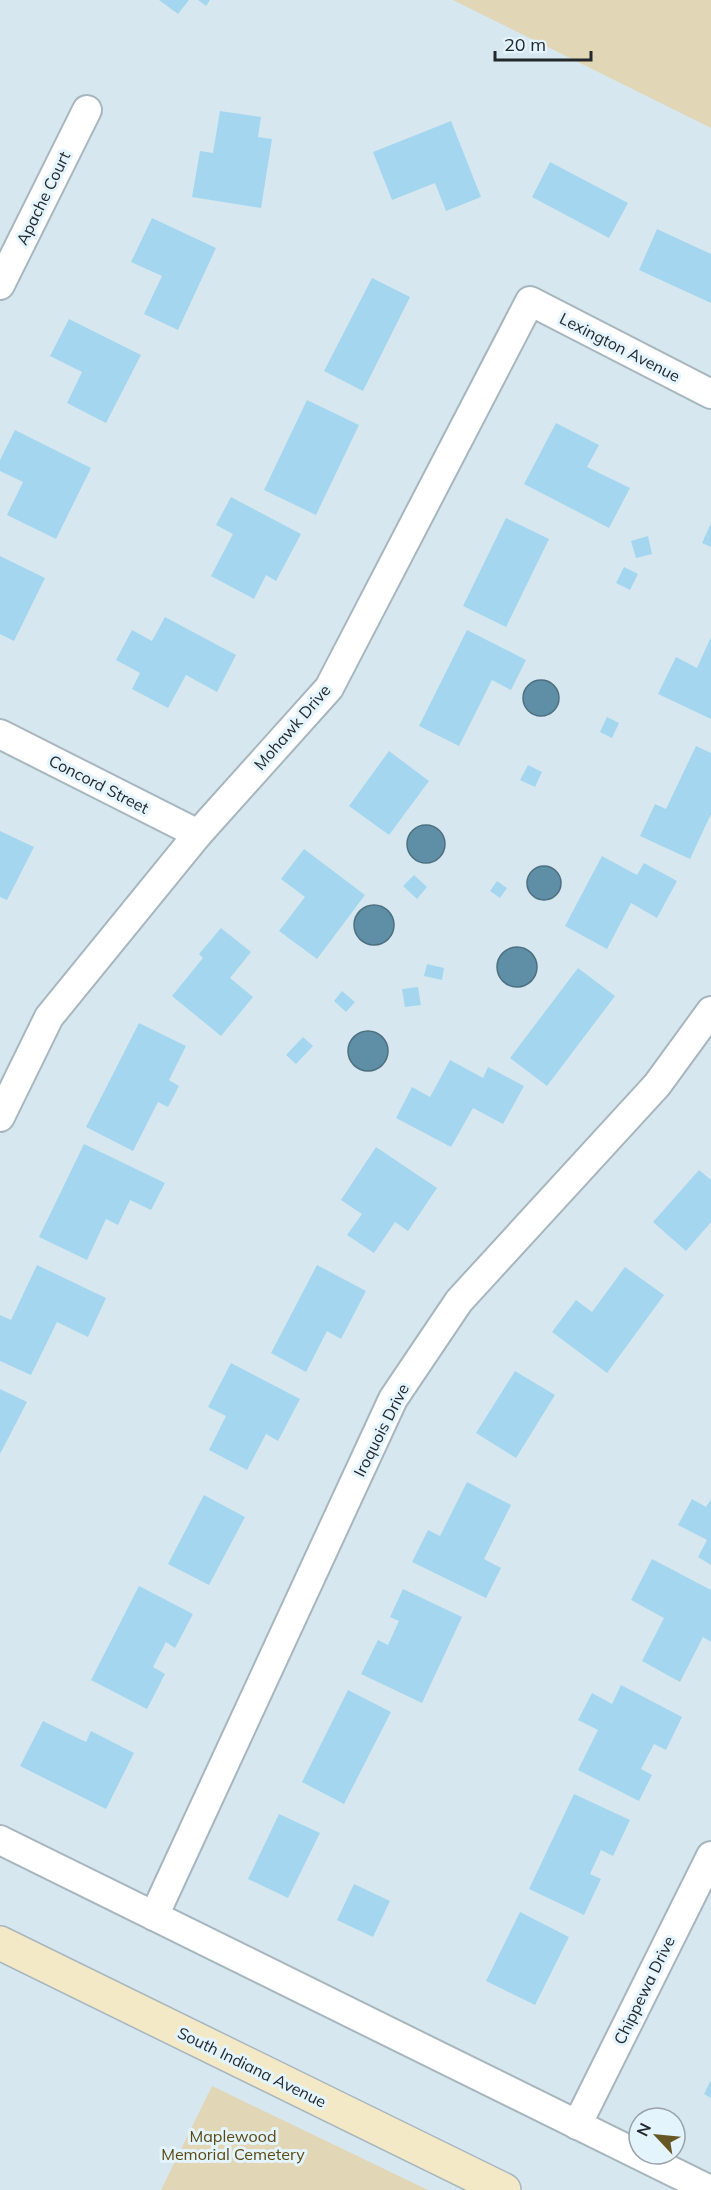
<svg xmlns="http://www.w3.org/2000/svg" width="711" height="2190" font-family="Mulish,sans-serif">
	<style>
		.green { fill: #e1d6b6 }
		.water { fill: #5f8fa6; stroke: #4d7081; stroke-width: 1.5 }
		.building { fill: #a4d7ef }
		.lines { fill: none; stroke-linecap: round; stroke-linejoin: round }
		.street-casing { stroke: #a7b6be; stroke-width: 32 }
		.secondary-casing { stroke: #a7b6be; stroke-width: 36 }
		.street { stroke: #fff; stroke-width: 28 }
		.secondary { stroke: #f4e9c7; stroke-width: 33 }
		.labels { text-anchor: middle; dominant-baseline: central; stroke-width: 6; stroke-linejoin: round; paint-order: stroke }
		.street-label { font-size: 16px; fill: #22282b; stroke: #e4f4fc }
		.park-label { font-size: 16px; fill: #5a4913; stroke: #e4f4fc }
	</style>
	<rect width="100%" height="100%" fill="#d7e7ef"/>
	<g class="green">
		<polygon points="453,0 711,0 711,128"/>
		<polygon points="212,2086 428,2190 161,2190"/>
	</g>
	<g class="water">
		<circle cx="541" cy="698" r="18"/>
		<circle cx="426" cy="844" r="19"/>
		<circle cx="544" cy="883" r="17"/>
		<circle cx="374" cy="925" r="20"/>
		<circle cx="517" cy="967" r="20"/>
		<circle cx="368" cy="1051" r="20"/>
	</g>
	<g class="building">
		<polygon points="159,0 189,0 178,14"/>
		<polygon points="198,0 210,0 206,6"/>
		<polygon points="220,111 261,117 258,137 272,139 261,208 192,197 200,151 213,153"/>
		<polygon points="451,121 481,197 446,211 435,183 392,200 373,152"/>
		<polygon points="550,162 628,203 609,238 532,197"/>
		<polygon points="152,218 216,248 178,330 144,314 162,276 131,262"/>
		<polygon points="657,229 711,254 711,303 639,270"/>
		<polygon points="372,278 410,297 363,391 324,371"/>
		<polygon points="69,319 141,355 106,423 67,403 82,372 50,356"/>
		<polygon points="307,400 359,425 316,515 264,490"/>
		<polygon points="556,423 599,445 587,467 630,488 609,528 524,484"/>
		<polygon points="15,430 91,468 56,539 7,515 23,482 0,471 0,460"/>
		<polygon points="231,497 301,534 276,581 266,575 254,599 211,576 233,534 216,525"/>
		<polygon points="506,518 549,539 506,627 463,606"/>
		<polygon points="711,523 711,547 702,543"/>
		<polygon points="648,536 652,554 636,558 631,541"/>
		<polygon points="0,556 45,578 14,641 0,634"/>
		<polygon points="624,567 638,574 630,590 616,583"/>
		<polygon points="165,617 236,655 217,692 186,675 168,708 132,689 140,673 116,660 132,630 152,641"/>
		<polygon points="467,630 526,660 511,690 492,680 459,746 419,726"/>
		<polygon points="711,637 711,719 658,694 676,657 697,668"/>
		<polygon points="607,717 619,723 612,738 600,732"/>
		<polygon points="696,746 711,753 711,814 690,859 640,836 655,804 666,809"/>
		<polygon points="389,751 429,781 389,835 349,806"/>
		<polygon points="528,765 542,772 535,787 520,780"/>
		<polygon points="0,831 34,847 7,900 0,897"/>
		<polygon points="304,849 365,895 317,959 279,931 305,897 281,879"/>
		<polygon points="602,856 637,875 644,863 677,881 657,918 631,903 607,949 565,926"/>
		<polygon points="414,875 427,887 417,899 403,886"/>
		<polygon points="497,881 507,888 500,898 490,891"/>
		<polygon points="221,928 251,952 230,978 253,997 221,1036 172,996 203,958 199,954"/>
		<polygon points="427,964 444,968 442,980 424,976"/>
		<polygon points="578,968 615,996 547,1086 510,1058"/>
		<polygon points="418,987 421,1005 405,1007 402,989"/>
		<polygon points="342,991 355,1002 346,1012 334,1001"/>
		<polygon points="139,1023 186,1046 169,1080 179,1086 168,1107 158,1102 133,1151 86,1127"/>
		<polygon points="303,1037 313,1046 296,1064 286,1055"/>
		<polygon points="450,1060 483,1078 488,1067 524,1086 503,1124 473,1108 451,1147 396,1118 412,1087 430,1097"/>
		<polygon points="84,1144 165,1183 151,1210 130,1200 118,1225 106,1219 87,1260 39,1237"/>
		<polygon points="376,1147 437,1188 408,1231 395,1222 374,1253 347,1235 362,1214 341,1200"/>
		<polygon points="699,1170 711,1180 711,1222 686,1251 653,1222"/>
		<polygon points="37,1265 106,1298 88,1337 57,1322 31,1375 0,1361 0,1315 11,1320"/>
		<polygon points="317,1265 366,1291 341,1339 327,1331 306,1372 271,1353"/>
		<polygon points="625,1267 664,1295 607,1373 552,1332 576,1300 592,1312"/>
		<polygon points="231,1363 300,1399 278,1441 266,1434 247,1470 209,1450 226,1416 208,1407"/>
		<polygon points="515,1371 555,1395 516,1458 476,1433"/>
		<polygon points="0,1389 27,1402 0,1454"/>
		<polygon points="467,1482 511,1505 484,1559 501,1568 486,1598 412,1562 428,1530 440,1536"/>
		<polygon points="204,1495 245,1517 209,1585 168,1564"/>
		<polygon points="692,1499 706,1507 711,1499 711,1565 698,1557 707,1540 678,1525"/>
		<polygon points="652,1559 711,1590 711,1642 703,1637 680,1682 642,1661 664,1618 631,1600"/>
		<polygon points="139,1586 193,1614 175,1648 166,1642 153,1667 165,1674 147,1709 91,1680"/>
		<polygon points="403,1589 462,1617 422,1703 361,1674 378,1640 388,1645 399,1621 390,1617"/>
		<polygon points="621,1685 682,1717 666,1750 654,1744 641,1769 652,1775 639,1801 578,1770 598,1730 578,1720 592,1693 612,1704"/>
		<polygon points="348,1690 391,1712 344,1804 302,1782"/>
		<polygon points="43,1721 86,1742 91,1731 134,1753 106,1809 20,1766"/>
		<polygon points="574,1794 630,1820 613,1856 601,1850 590,1874 601,1879 584,1915 529,1889"/>
		<polygon points="279,1814 320,1833 288,1898 248,1879"/>
		<polygon points="354,1884 390,1901 373,1937 337,1920"/>
		<polygon points="520,1912 569,1937 535,2005 486,1981"/>
		<polygon points="711,2080 711,2098 704,2094"/>
	</g>
	<g class="lines">
		<g class="street-casing">
			<g id="street">
				<polyline points="0,285 87,110"/>
				<polyline points="0,734 198,834"/>
				<polyline points="0,1117 49,1017 198,834 329,688 530,301 711,394"/>
				<polyline points="0,1840 710,2190"/>
				<polyline points="154,1916 393,1399 459,1301 657,1085 711,1011"/>
				<polyline points="577,2125 711,1856"/>
			</g>
		</g>
		<g class="secondary-casing">
			<polyline id="secondary" points="0,1943 504,2190"/>
		</g>
		<use href="#street" class="street"/>
		<use href="#secondary" class="secondary"/>
	</g>
	<g class="labels">
		<g class="street-label">
			<text transform="translate(43 198) rotate(-64)">Apache Court</text>
			<text transform="translate(620 347) rotate(27)">Lexington Avenue</text>
			<text transform="translate(292 727) rotate(-49)">Mohawk Drive</text>
			<text transform="translate(99 784) rotate(27)">Concord Street</text>
			<text transform="translate(381 1430) rotate(-63)">Iroquois Drive</text>
			<text transform="translate(644 1990) rotate(-64)">Chippewa Drive</text>
			<text transform="translate(252 2067) rotate(26)">South Indiana Avenue</text>
		</g>
		<g class="park-label">
			<text x="233" y="2136">Maplewood<tspan x="233" dy="18">Memorial Cemetery</tspan></text>
		</g>
	</g>
	<g transform="translate(657 2136) rotate(296)"><circle r="28" fill="#e4f4fc" stroke="#96a2a8" stroke-width="1.5"/>
	<path d="M0-4.5L10 22L0 15L-10 22Z" fill="#675724"/>
	<text y="-9" font-size="16" font-weight="bold" text-anchor="middle" fill="#22282b">N</text>
	</g>
	<path d="M495 51v9h96v-9" fill="none" stroke="#22282b" stroke-width="3"/>
	<text x="504" y="51" font-size="18" fill="#22282b" stroke="#e4f4fc" stroke-width="4.5" paint-order="stroke">20 m</text>
</svg>
